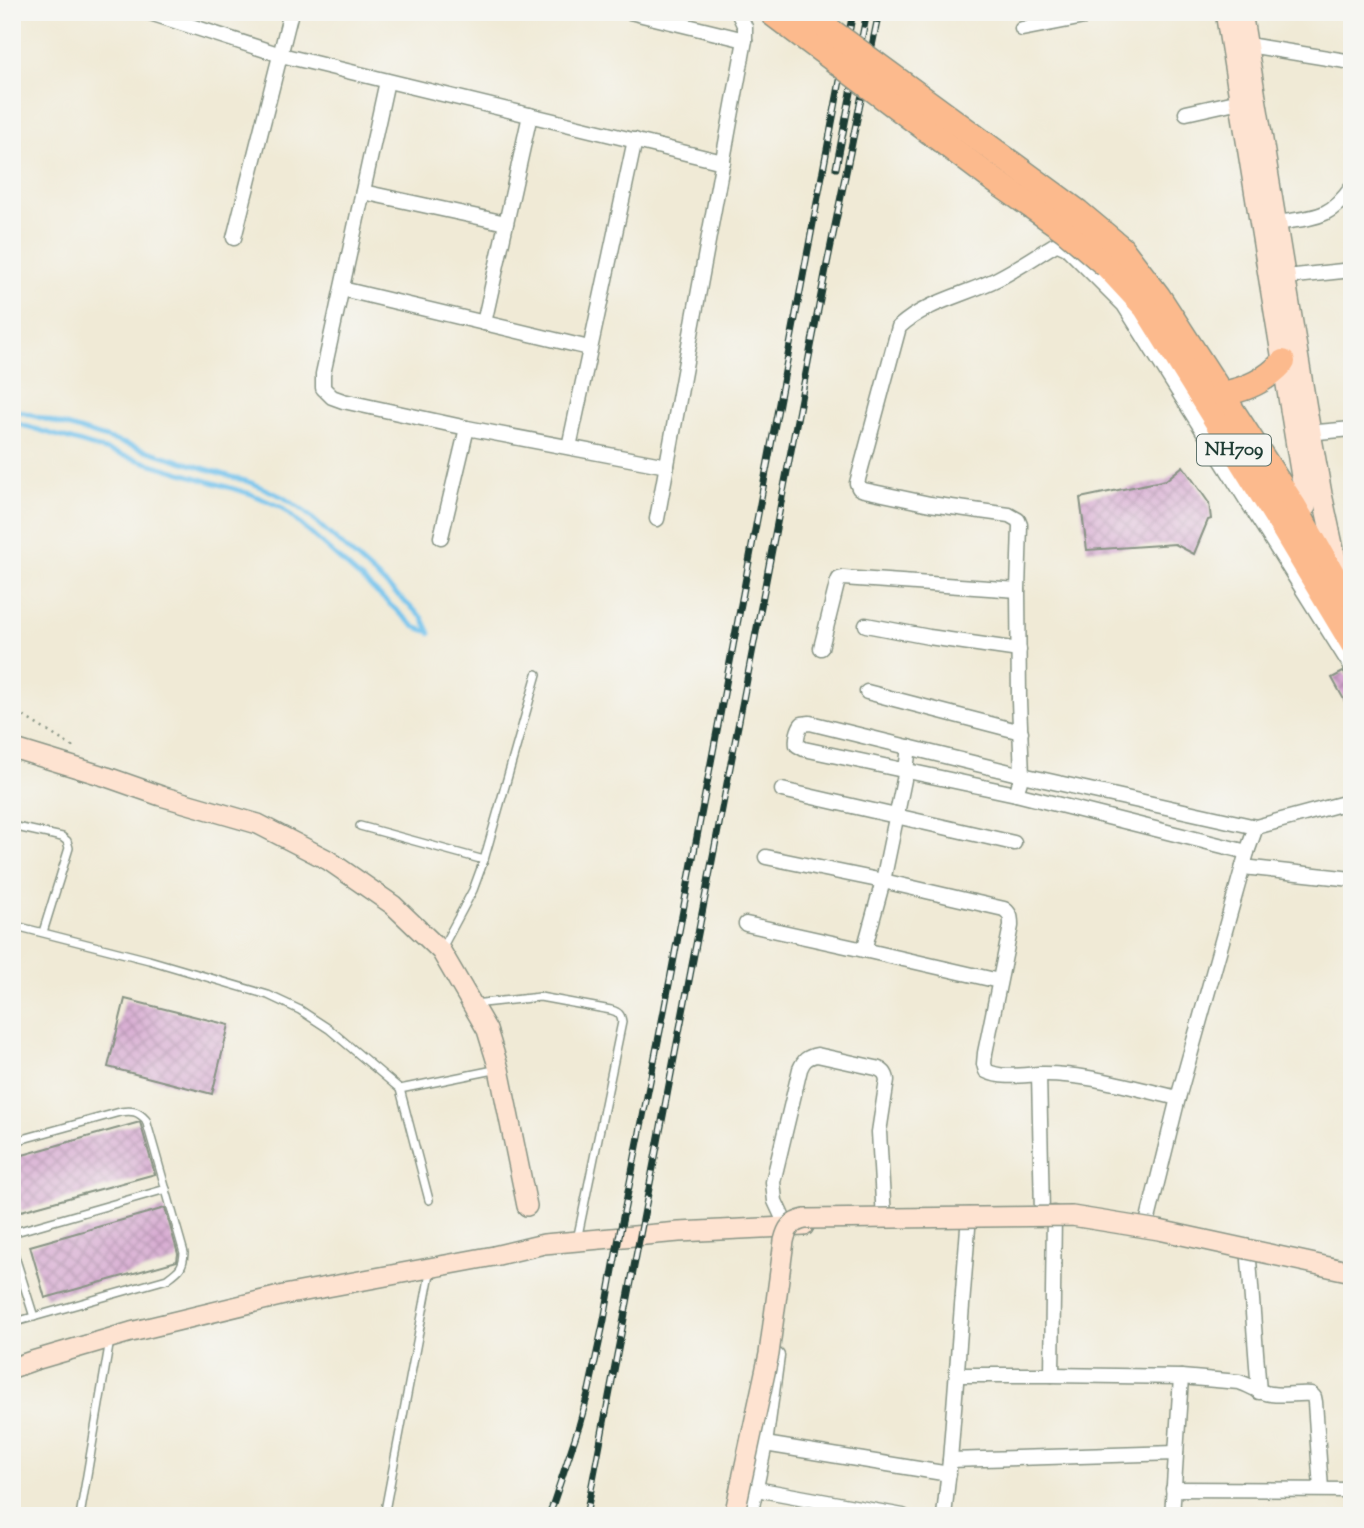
<svg xmlns="http://www.w3.org/2000/svg" width="1364" height="1528" font-family="'Sorts Mill Goudy',serif">
	<style>
		.lines { fill: none; stroke-linecap: round; stroke-linejoin: round }
		.stream { stroke: #71c2ed; stroke-width: 4.5 }
		.building { fill: url(#building-cross-hatch) }
		.lane-casing { stroke: #889485; stroke-width: 10 }
		.street-casing { stroke: #889485; stroke-width: 17 }
		.secondary-casing { stroke: #889485; stroke-width: 22 }
		.highway-casing { stroke: #889485; stroke-width: 27 }
		.path { stroke: #889485; stroke-width: 2.5; stroke-dasharray: 2 5; stroke-linecap: butt }
		.lane { stroke: #fff; stroke-width: 7 }
		.street { stroke: #fff; stroke-width: 14 }
		.secondary { stroke: #fee3d1; stroke-width: 19 }
		.highway { stroke: #fcba8d; stroke-width: 24 }
		.rail-casing { stroke: #1f3d34; stroke-width: 7 }
		.rail { stroke: #f6f6f2; stroke-width: 4.5; stroke-dasharray: 13; stroke-linecap: butt }
		.secondary-bridge-casing { stroke: #889485; stroke-width: 22; stroke-linecap: butt }
		.highway-bridge-casing { stroke: #889485; stroke-width: 27; stroke-linecap: butt }
		.secondary-bridge { stroke: #fee3d1; stroke-width: 19 }
		.highway-bridge { stroke: #fcba8d; stroke-width: 24 }
		.labels { text-anchor: middle; dominant-baseline: central; stroke-width: 5; stroke-linejoin: round; paint-order: stroke }
		.shield { fill: #f6f6f2; stroke: #60746d; stroke-width: 2 }
		.shield-label { font-size: 19px; font-weight: bold; fill: #1f3d34 }
	</style>
	<defs>
		<pattern id="building-cross-hatch" width="8" height="8" patternUnits="userSpaceOnUse" patternTransform="scale(1.75)"><rect width="8" height="8" fill="#d6a7d0"/><path d="M0 0l8 8M0 8l8-8" fill="none" stroke="#ad89aa"/></pattern>
	</defs>
	<rect width="100%" height="100%" fill="#f6f6f2"/>
	<filter id="ink" filterUnits="userSpaceOnUse"><feTurbulence type="fractalNoise" baseFrequency=".0143" numOctaves="2"/><feDisplacementMap in="SourceGraphic" scale="14" xChannelSelector="R" yChannelSelector="G"/><feConvolveMatrix kernelMatrix="1 2 1 2 8 2 1 2 1" color-interpolation-filters="sRGB"/></filter>
	<filter id="wash" filterUnits="userSpaceOnUse"><feTurbulence type="fractalNoise" baseFrequency=".00686" numOctaves="4" result="noise"/><feDisplacementMap in="SourceGraphic" scale="28" xChannelSelector="R" yChannelSelector="G"/><feGaussianBlur stdDeviation="1.57" result="paint"/><feColorMatrix in="noise" values="0 0 0 0 0 0 0 0 0 0 0 0 0 0 0 0 0 1.4 0 .05"/><feComposite in="paint" operator="in"/></filter>
	<g filter="url(#wash)">
		<rect width="100%" height="100%" fill="#f0ead6"/>
		<g class="lines">
			<g class="stream">
				<polyline points="12,409 252,483 283,497 305,512 423,618 430,633"/>
				<polyline points="12,422 251,494 281,507 415,627 429,632"/>
			</g>
		</g>
		<g id="blocks">
			<g class="building">
				<polygon points="1183,466 1209,503 1211,519 1208,520 1194,554 1175,544 1087,550 1080,498 1166,480"/>
				<polygon points="1343,672 1352,681 1352,714 1332,678"/>
				<polygon points="125,999 229,1025 212,1094 108,1067"/>
				<polygon points="140,1122 155,1174 21,1211 12,1181 12,1158"/>
				<polygon points="165,1208 178,1254 177,1261 45,1298 30,1246"/>
			</g>
		</g>
	</g>
	<g filter="url(#ink)">
		<use href="#blocks" fill-opacity="0" stroke="#889485" stroke-width="2"/>
		<g class="lines">
			<g class="lane-casing">
				<g id="lane">
					<polyline points="12,826 62,837 67,841 69,848 43,932"/>
					<polyline points="360,826 484,860"/>
					<polyline points="12,925 149,960 268,995 300,1010 329,1029 400,1089 429,1200"/>
					<polyline points="441,950 473,890 484,860 537,674"/>
					<path d="M473,1004l67,-7 71,13c8,2 10,5 11,12l-45,218"/>
					<polyline points="400,1089 499,1069"/>
					<path d="M12,1142l108,-30c12,-2 18,-1 26,8l38,133c-1,15 -5,17 -17,26l-155,44"/>
					<polyline points="12,1233 166,1189"/>
					<polyline points="12,1247 34,1317"/>
					<polyline points="80,1516 110,1340"/>
					<polyline points="384,1516 431,1268"/>
				</g>
			</g>
			<g class="street-casing">
				<g id="street">
					<polyline points="147,12 281,55 723,162"/>
					<polyline points="630,12 745,40"/>
					<polyline points="1022,29 1110,12"/>
					<polyline points="1248,45 1352,62"/>
					<polyline points="387,81 323,374 323,388 332,397 343,401 467,428 667,466"/>
					<polyline points="1186,113 1240,101"/>
					<polyline points="363,192 506,223"/>
					<path d="M1283,222c35,-5 48,-5 69,-35"/>
					<polyline points="234,238 291,12"/>
					<polyline points="1295,276 1352,270"/>
					<polyline points="342,289 589,348"/>
					<polyline points="484,323 530,115"/>
					<polyline points="1318,432 1352,429"/>
					<polyline points="569,447 635,140"/>
					<polyline points="657,519 745,40 745,27 738,12"/>
					<polyline points="441,537 467,428"/>
					<polyline points="866,625 929,637 1019,650"/>
					<polyline points="821,648 837,584 839,579 843,578 1018,590"/>
					<polyline points="867,692 1021,732"/>
					<polyline points="909,747 906,770 883,881 864,950 999,981"/>
					<polyline points="782,790 1014,843"/>
					<path d="M1016,794l6,-19 -3,-74 -1,-111 2,-65 -2,-5 -9,-5 -79,-11 -66,-14 -5,-2 -2,-5 42,-156c27,-25 66,-32 98,-48 20,-10 39,-23 57,-34l4,-1 9,4 57,57 228,363"/>
					<path d="M1247,852l-231,-58 -212,-45 -7,-4c-1,-6 1,-16 5,-21l8,-1 212,52 234,52"/>
					<path d="M766,857l117,24 121,28c7,5 7,9 7,17l-26,127 -1,11 2,7c16,8 37,4 54,3 46,-1 93,14 138,24"/>
					<polyline points="1243,867 1352,879"/>
					<polyline points="746,924 864,950"/>
					<polyline points="1039,1074 1042,1213"/>
					<polyline points="1147,1223 1178,1098 1247,852 1256,827 1352,801"/>
					<path d="M788,1235l-1,-8 -12,-26 -2,-19 27,-113c4,-9 7,-12 17,-14l59,13c7,2 10,5 11,12l-8,52 5,87"/>
					<polyline points="1248,1247 1259,1392"/>
					<path d="M957,1375h95l129,2 58,5c11,3 20,11 32,12 13,2 26,-1 40,0l3,3 1,5 6,87"/>
					<polyline points="1052,1375 1054,1213"/>
					<polyline points="765,1444 949,1474"/>
					<polyline points="950,1460 1176,1453"/>
					<polyline points="756,1489 903,1516"/>
					<polyline points="1173,1489 1352,1490"/>
					<polyline points="750,1516 765,1444 777,1356"/>
					<polyline points="944,1516 950,1460 969,1215"/>
					<polyline points="1172,1516 1181,1377"/>
				</g>
			</g>
			<g class="secondary-casing">
				<g id="secondary">
					<polyline points="1225,12 1306,507"/>
					<polyline points="1242,12 1309,421 1322,494 1340,577"/>
					<polyline points="12,748 107,777 161,796 258,824 328,860 393,905 441,951 487,1030 499,1069 527,1206"/>
					<polyline points="12,1368 32,1361 131,1332 284,1295 494,1256 544,1244 679,1232 804,1226"/>
				</g>
			</g>
			<g class="highway-casing">
				<g id="highway">
					<polyline points="1121,248 1158,296 1294,506 1352,608"/>
					<polyline points="1106,265 1145,307 1281,525 1352,643"/>
					<path d="M1221,394c25,-4 45,-13 62,-32"/>
				</g>
			</g>
			<polyline class="path" points="12,709 76,749"/>
			<use href="#lane" class="lane"/>
			<use href="#street" class="street"/>
			<use href="#secondary" class="secondary"/>
			<use href="#highway" class="highway"/>
			<g class="rail-casing">
				<g id="rail">
					<polyline points="836,168 867,12"/>
					<polyline points="549,1516 579,1426 589,1390 604,1320 619,1237 664,1011 853,12"/>
					<polyline points="586,1516 825,274 879,12"/>
				</g>
			</g>
			<use href="#rail" class="rail"/>
			<g class="secondary-bridge-casing">
				<path id="secondary-bridge" d="M734,1516l35,-162 15,-113c3,-13 7,-19 21,-22l267,-3 87,14 193,42"/>
			</g>
			<g class="highway-bridge-casing">
				<g id="highway-bridge">
					<polyline points="770,12 991,178 1065,230 1106,265"/>
					<polyline points="805,12 1078,212 1121,248"/>
				</g>
			</g>
			<use href="#secondary-bridge" class="secondary-bridge"/>
			<use href="#highway-bridge" class="highway-bridge"/>
		</g>
	</g>
	<g class="labels">
		<rect class="shield" x="1197" y="434.5" width="74" height="31" rx="5"/>
		<g class="shield-label">
			<text x="1234" y="450">NH709</text>
		</g>
	</g>
	<rect width="1364" height="1528" fill="none" stroke="#f6f6f2" stroke-width="42"/>
</svg>
